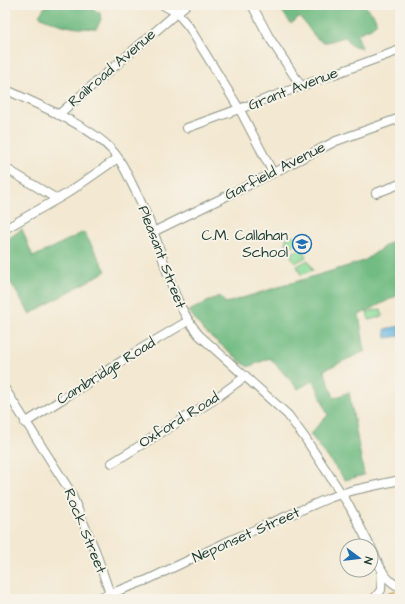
<svg xmlns="http://www.w3.org/2000/svg" width="405" height="604" font-family="'Architects Daughter',sans-serif">
	<style>
		.green { fill: #8ddc9b; stroke: #568c68 }
		.forest { fill: #72bc83; stroke: #487c5c }
		.water { fill: #63b4de; stroke: #417889 }
		.lines { fill: none; stroke-linecap: round; stroke-linejoin: round }
		.minor-casing { stroke: #899282; stroke-width: 10 }
		.major-casing { stroke: #899282; stroke-width: 12 }
		.minor { stroke: #fff; stroke-width: 8 }
		.major { stroke: #f7c06c; stroke-width: 11 }
		.labels { text-anchor: middle; dominant-baseline: central; stroke-width: 4; stroke-linejoin: round; paint-order: stroke }
		.street-label { font-size: 15px; fill: #1f3d34; stroke: #f7f3e8 }
		.poi-label { font-size: 15px; fill: #1f3d34; stroke: #f7f3e8; text-anchor: end }
	</style>
	<rect width="100%" height="100%" fill="#f7f3e8"/>
	<filter id="ink" filterUnits="userSpaceOnUse"><feTurbulence type="fractalNoise" baseFrequency=".025" numOctaves="2"/><feDisplacementMap in="SourceGraphic" scale="8" xChannelSelector="R" yChannelSelector="G"/><feConvolveMatrix kernelMatrix="1 2 1 2 8 2 1 2 1" color-interpolation-filters="sRGB"/></filter>
	<filter id="wash" filterUnits="userSpaceOnUse"><feTurbulence type="fractalNoise" baseFrequency=".012" numOctaves="4" result="noise"/><feDisplacementMap in="SourceGraphic" scale="16" xChannelSelector="R" yChannelSelector="G"/><feGaussianBlur stdDeviation="0.9" result="paint"/><feColorMatrix in="noise" values="0 0 0 0 0 0 0 0 0 0 0 0 0 0 0 0 0 1.4 0 .05"/><feComposite in="paint" operator="in"/></filter>
	<g filter="url(#wash)">
		<rect width="100%" height="100%" fill="#f3e8d1"/>
		<g class="green">
			<circle cx="291" cy="241" r="5.5"/>
			<polygon points="302,248 306,257 295,263 290,254"/>
			<polygon points="308,260 313,270 301,275 297,266"/>
			<polygon points="381,309 383,316 369,320 367,312"/>
		</g>
		<g class="forest">
			<path d="M46,5h36l7,2 11,6 1,6 -4,9c-21,2 -39,-3 -58,-12z"/>
			<path d="M278,5h86c5,5 13,11 12,19l-5,4 -14,6 5,14 -11,-3 -5,-8c-7,0 -12,4 -19,5 -13,1 -19,-19 -28,-25l-8,7z"/>
			<polygon points="22,229 33,257 84,232 106,271 30,314 9,280 5,282 5,241"/>
			<polygon points="400,238 400,294 359,315 365,351 324,370 334,398 349,392 364,475 345,480 310,434 328,415 314,380 298,389 270,358 248,367 204,331 189,311 219,296 226,303 364,261 392,241"/>
		</g>
		<polygon class="water" points="400,326 400,336 386,338 385,329"/>
	</g>
	<g filter="url(#ink)">
		<g class="lines">
			<g class="minor-casing">
				<g id="minor">
					<polyline points="163,5 177,13 189,27 240,110 273,173"/>
					<polyline points="252,5 269,37 301,86"/>
					<path d="M5,89c30,15 84,36 106,60 9,9 15,22 20,33 12,23 22,47 30,71 10,31 17,56 38,82l89,80 17,23 45,69 20,39"/>
					<polyline points="58,115 186,5"/>
					<polyline points="187,128 400,50"/>
					<polyline points="5,168 57,199"/>
					<polyline points="376,193 400,184"/>
					<polyline points="5,229 66,194 118,158"/>
					<polyline points="153,232 245,187 336,141 400,118"/>
					<polyline points="5,389 70,491 95,550 110,594"/>
					<polyline points="25,423 139,350 188,321"/>
					<polyline points="112,463 212,401 246,376"/>
					<path d="M371,547c7,15 12,33 29,40"/>
					<polyline points="96,599 147,580 231,540 329,498 350,491 400,480"/>
					<polyline points="374,599 381,590 382,571"/>
				</g>
			</g>
			<g class="major-casing">
				<polyline id="major" points="392,599 400,597"/>
			</g>
			<use href="#minor" class="minor"/>
			<use href="#major" class="major"/>
		</g>
	</g>
	<defs>
		<g id="school-ring" transform="scale(1)"><circle r="9.5" fill="#f7f3e8" stroke="#1f6fb2" stroke-width="1.5"/><path d="M0-5L7-2L0 1L-7-2ZM-4 1L0 2.5L4 1V4Q0 6-4 4Z" fill="#1f6fb2"/></g>
	</defs>
	<g fill-rule="evenodd">
		<use href="#school-ring" x="302" y="244"/>
	</g>
	<g class="labels">
		<g class="street-label">
			<text transform="translate(112 68) rotate(-41)">Railroad Avenue</text>
			<text transform="translate(293 89) rotate(-21)">Grant Avenue</text>
			<text transform="translate(275 171) rotate(-27)">Garfield Avenue</text>
			<text transform="translate(162 257) rotate(69)">Pleasant Street</text>
			<text transform="translate(106 371) rotate(-32)">Cambridge Road</text>
			<text transform="translate(179 420) rotate(-32)">Oxford Road</text>
			<text transform="translate(85 531) rotate(68)">Rock Street</text>
			<text transform="translate(246 535) rotate(-24)">Neponset Street</text>
		</g>
		<g class="poi-label">
			<text x="288" y="235">C.M. Callahan<tspan x="288" dy="17">School</tspan></text>
		</g>
	</g>
	<rect width="405" height="604" fill="none" stroke="#f7f3e8" stroke-width="20"/>
	<g transform="translate(359 558) rotate(105)"><circle r="19" fill="#f7f3e8" stroke="#a1aaa0"/>
	<path d="M0-3L7 15L0 10L-7 15Z" fill="#1f6fb2"/>
	<text y="-6" font-size="11" font-weight="bold" text-anchor="middle" fill="#1f3d34">N</text>
	</g>
</svg>
